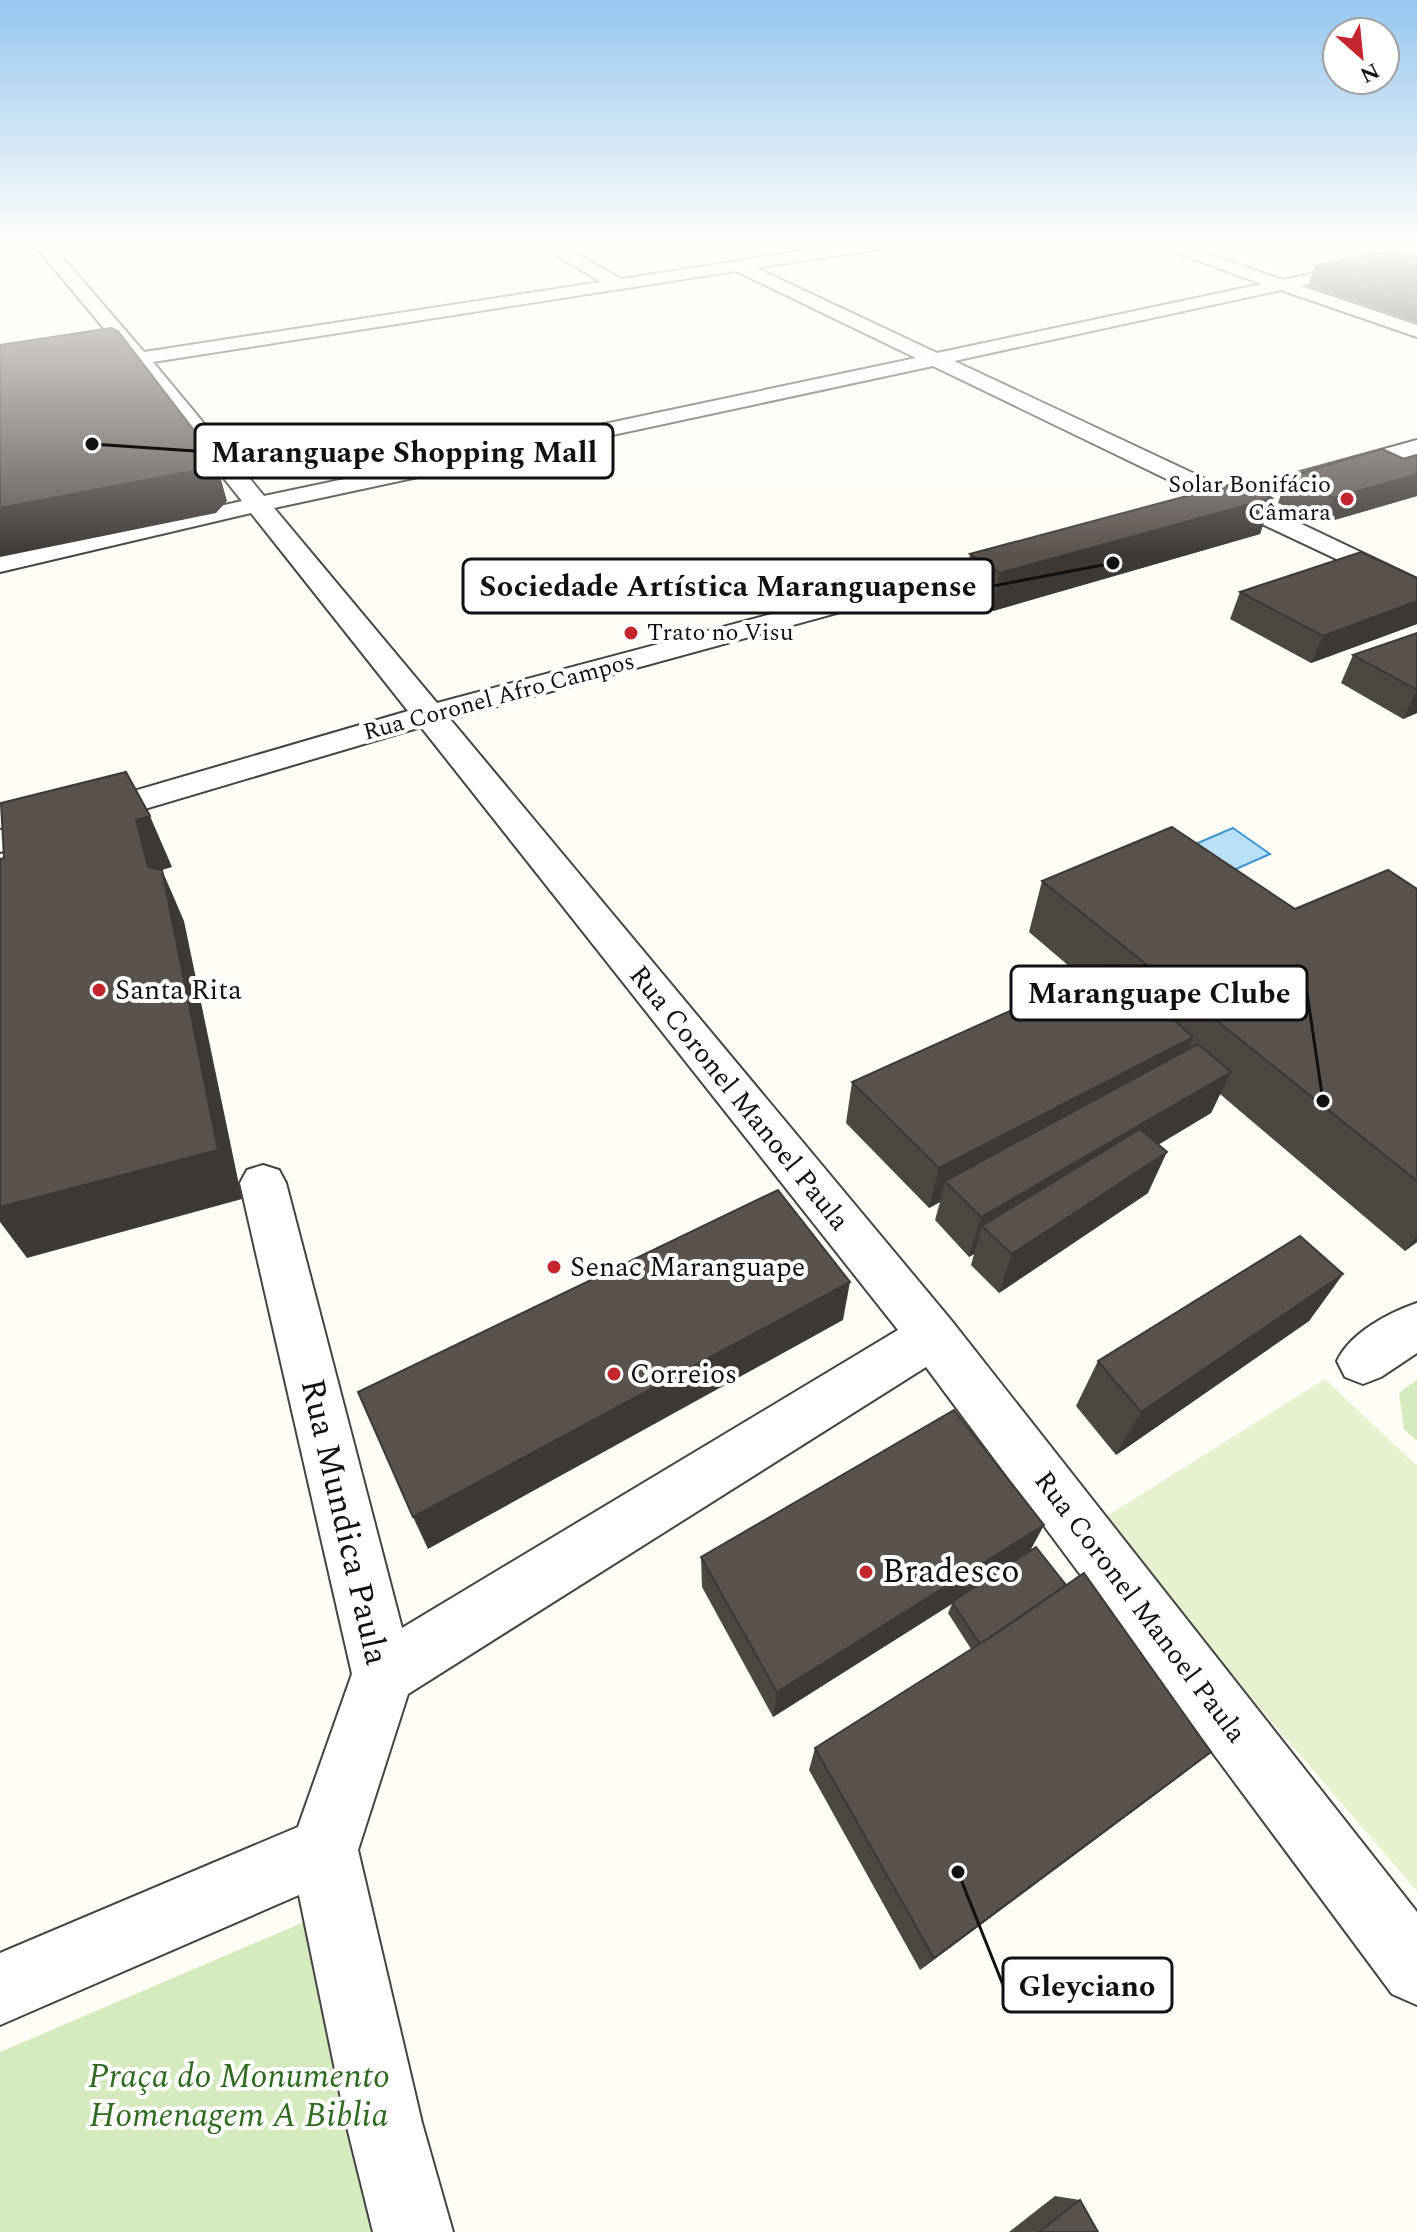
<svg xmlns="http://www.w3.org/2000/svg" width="1417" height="2232" font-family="Spectral,serif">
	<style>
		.green { fill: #d5ebbd }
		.pitch { fill: #e6f2cf }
		.water { fill: #b9e0f7; stroke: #3f96cf; stroke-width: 2 }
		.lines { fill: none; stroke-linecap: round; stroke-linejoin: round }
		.street-casing { stroke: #444; stroke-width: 4 }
		.street { fill: #fff; fill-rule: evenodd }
		.wall { fill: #4d4742 }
		.shaded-wall { fill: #3f3936 }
		.building { fill: #5a524d; stroke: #3f3936; stroke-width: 2 }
		.poi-dot { fill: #c4262e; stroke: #fff; stroke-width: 3 }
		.labels { text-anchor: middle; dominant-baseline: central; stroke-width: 8; stroke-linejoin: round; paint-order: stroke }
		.far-poi-label { font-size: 24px; fill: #111; stroke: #fff; text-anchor: end }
		.far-street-label { font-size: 24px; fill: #111; stroke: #fff }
		.poi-label { font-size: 28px; fill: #111; stroke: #fff; text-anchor: start }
		.street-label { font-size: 28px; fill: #111; stroke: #fff }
		.near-street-label { font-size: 34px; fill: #111; stroke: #fff }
		.near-poi-label { font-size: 34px; fill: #111; stroke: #fff; text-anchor: start }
		.near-park-label { font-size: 34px; font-style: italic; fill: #2f6b1f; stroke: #fff }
		.leader { fill: none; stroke: #111; stroke-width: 3 }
		.callout-dot { fill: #111; stroke: #fff; stroke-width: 3 }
		.callout { fill: #fff; stroke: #111; stroke-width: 3 }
		.callout-label { font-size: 30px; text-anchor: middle; font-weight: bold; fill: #111 }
	</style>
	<rect width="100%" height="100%" fill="#fffdf5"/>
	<g class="green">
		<polygon points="1417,1380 1417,1441 1404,1429 1399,1393"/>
		<polygon points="337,1908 415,2232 0,2232 0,2052"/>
	</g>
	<polygon class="pitch" points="1325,1379 1417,1466 1417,1891 1099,1521"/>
	<polygon class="water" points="1233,828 1270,854 1209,881 1172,854"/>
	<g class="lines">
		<g class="street-casing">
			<g id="street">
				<path d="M33,243h17l94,109 457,-70 -65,-39h20l65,36 231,-36h41l-8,5 -129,20 181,85 325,-69 -112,-41h25l108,37 134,-29v10l-116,25 116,39v12l-136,-47 -327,71 277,130 186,-51v14l-166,46 166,79v18l-191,-90 -26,7 -9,-2 -3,-5 3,-5 15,-4 -273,-132 -659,142 163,195 579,-154h18l4,5 -4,5 -584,160 501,601 466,592v93l-25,-11 -466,-627 -518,327 -50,156 64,273 31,109h-80l-27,-109 -47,-228 -299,130v-72l298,-126 54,-153 -112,-491 7,-13 16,-5 16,5 7,13 116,445 496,-298 -477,-603 -421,125v-22l408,-119 -157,-198 -251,59v-16l242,-55 -108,-136 -134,21v-12l126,-19zM736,271l180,87 -652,138 -111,-134z"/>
				<path d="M1417,1303v50l-36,24 -18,7 -18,-7 -8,-16c13,-28 51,-48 80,-58z"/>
			</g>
		</g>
		<use href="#street" class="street"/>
	</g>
	<g class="wall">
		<polygon points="1417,255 1417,323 1308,286 1315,265 1416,257"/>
		<polygon points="1417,455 1417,496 1324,523 1278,503 1287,477 1404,459"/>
		<polygon points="1272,498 1260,534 993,611 964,592 970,554"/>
		<polygon points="1417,578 1417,624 1311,663 1230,619 1240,592"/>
		<polygon points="1417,633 1417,713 1403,719 1341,683 1353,655"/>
		<polygon points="1042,881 1295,909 1417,889 1417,1242 1405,1251 1220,1094 1211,1113 1158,1145 1148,1193 999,1293 971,1265 974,1254 969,1257 935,1220 940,1202 929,1208 846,1123 852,1082 1083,978 1029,932"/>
		<polygon points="1343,1274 1309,1321 1116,1455 1076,1406 1098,1361"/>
		<polygon points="1044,1525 1030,1551 1183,1774 920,1970 809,1770 815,1748 971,1649 948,1613 952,1604 773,1717 702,1587 701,1557"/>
		<polygon points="1055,2196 1080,2200 1098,2232 1009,2232"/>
	</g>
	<g class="shaded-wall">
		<polygon points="215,458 227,501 216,513 0,557 0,508"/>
		<polygon points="1417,474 1417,496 1324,523 1334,498"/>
		<polygon points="1272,498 1260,534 993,611 1000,573"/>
		<polygon points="1417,601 1417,624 1311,663 1323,636"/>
		<polygon points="1417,690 1417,713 1403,719"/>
		<polygon points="150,816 172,867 162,870 184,921 242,1199 27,1258 0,1222 0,1207 148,867 136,820"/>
		<polygon points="1193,1037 1175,1078 945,1181 940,1202 929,1208 939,1168"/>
		<polygon points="1231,1072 1211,1113 997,1240 982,1226 974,1254 969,1257 981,1217"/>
		<polygon points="1167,1152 1148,1193 999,1293 1012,1254"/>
		<polygon points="1417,1236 1417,1242 1405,1251"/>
		<polygon points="1343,1274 1309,1321 1116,1455 1141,1412"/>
		<polygon points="850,1282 843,1320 428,1549 413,1517"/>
		<polygon points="1044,1525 1027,1556 773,1717 777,1692"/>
		<polygon points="1211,1752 1183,1774 920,1970 934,1958"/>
	</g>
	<g class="building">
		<polygon points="1395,250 1417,257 1417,299 1315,265"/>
		<polygon points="111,328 118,331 215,458 203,469 0,508 0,345"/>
		<polygon points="1382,449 1404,459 1417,455 1417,474 1334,498 1287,477"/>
		<polygon points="1239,482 1272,498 1000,573 970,554"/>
		<polygon points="1361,552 1417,578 1417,601 1323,636 1240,592"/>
		<polygon points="1417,633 1417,690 1353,655"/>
		<polygon points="126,772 150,816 136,820 148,867 162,870 218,1150 0,1207 0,859 4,858 1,803"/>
		<polygon points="1172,827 1295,909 1388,870 1417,889 1417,1181 1042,881"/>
		<polygon points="1112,965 1193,1037 939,1168 852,1082"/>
		<polygon points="1198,1044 1231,1072 981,1217 945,1181"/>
		<polygon points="1140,1129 1167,1152 1012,1254 982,1226"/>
		<polygon points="778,1190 850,1282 413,1517 358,1392"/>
		<polygon points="1300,1236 1343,1274 1141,1412 1098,1361"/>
		<polygon points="954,1410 1044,1525 777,1692 701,1557"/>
		<polygon points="1036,1547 1066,1585 980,1644 952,1602"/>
		<polygon points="1084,1573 1211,1752 934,1958 815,1748 1000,1631"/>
		<polygon points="1080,2200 1098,2232 1039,2232"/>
	</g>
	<linearGradient id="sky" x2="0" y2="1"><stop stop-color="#95c6ee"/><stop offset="0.44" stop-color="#fffefa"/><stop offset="1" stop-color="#fffefa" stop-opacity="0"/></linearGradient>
	<rect width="1417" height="556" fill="url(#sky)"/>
	<g class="poi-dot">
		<circle cx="1347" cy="499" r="8"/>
		<circle cx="631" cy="633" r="8"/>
		<circle cx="99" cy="990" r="8"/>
		<circle cx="554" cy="1267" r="8"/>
		<circle cx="614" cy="1374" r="8"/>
		<circle cx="866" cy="1572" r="8"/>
	</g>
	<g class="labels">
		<g class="far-poi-label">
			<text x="1331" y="485">Solar Bonifácio<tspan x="1331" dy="28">Câmara</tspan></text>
			<text x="647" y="633" text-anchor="start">Trato no Visu</text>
		</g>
		<g class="far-street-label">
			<text transform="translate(499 697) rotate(-15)">Rua Coronel Afro Campos</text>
		</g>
		<g class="poi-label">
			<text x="115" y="990">Santa Rita</text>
			<text x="570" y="1267">Senac Maranguape</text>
			<text x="630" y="1374">Correios</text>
		</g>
		<g class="street-label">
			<text transform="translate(739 1098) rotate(51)">Rua Coronel Manoel Paula</text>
			<text transform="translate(1140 1607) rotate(53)">Rua Coronel Manoel Paula</text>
		</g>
		<g class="near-street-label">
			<text transform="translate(344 1522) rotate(77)">Rua Mundica Paula</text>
		</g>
		<g class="near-poi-label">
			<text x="882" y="1572">Bradesco</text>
		</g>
		<g class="near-park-label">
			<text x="239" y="2077">Praça do Monumento<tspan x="239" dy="39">Homenagem A Biblia</tspan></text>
		</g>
	</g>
	<path class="leader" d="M92 444L195 451M1113 563L993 586M1323 1101L1307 993M958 1872L1003 1985"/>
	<g class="callout-dot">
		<circle cx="92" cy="444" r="8"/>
		<circle cx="1113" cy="563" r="8"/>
		<circle cx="1323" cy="1101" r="8"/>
		<circle cx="958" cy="1872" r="8"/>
	</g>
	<g class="callout">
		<rect x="195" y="424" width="418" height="54" rx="8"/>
		<rect x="463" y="559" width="530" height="54" rx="8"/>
		<rect x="1011" y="966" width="296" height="54" rx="8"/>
		<rect x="1003" y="1958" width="169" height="54" rx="8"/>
	</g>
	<g class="callout-label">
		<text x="404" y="462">Maranguape Shopping Mall</text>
		<text x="728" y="596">Sociedade Artística Maranguapense</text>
		<text x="1159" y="1003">Maranguape Clube</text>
		<text x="1087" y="1996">Gleyciano</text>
	</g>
	<g transform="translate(1361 56) rotate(153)"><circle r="38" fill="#ffffff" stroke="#a0a0a0" stroke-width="2"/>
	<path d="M0-6L14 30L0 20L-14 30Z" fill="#c4262e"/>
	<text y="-12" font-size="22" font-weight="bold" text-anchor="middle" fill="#111111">N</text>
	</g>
</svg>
